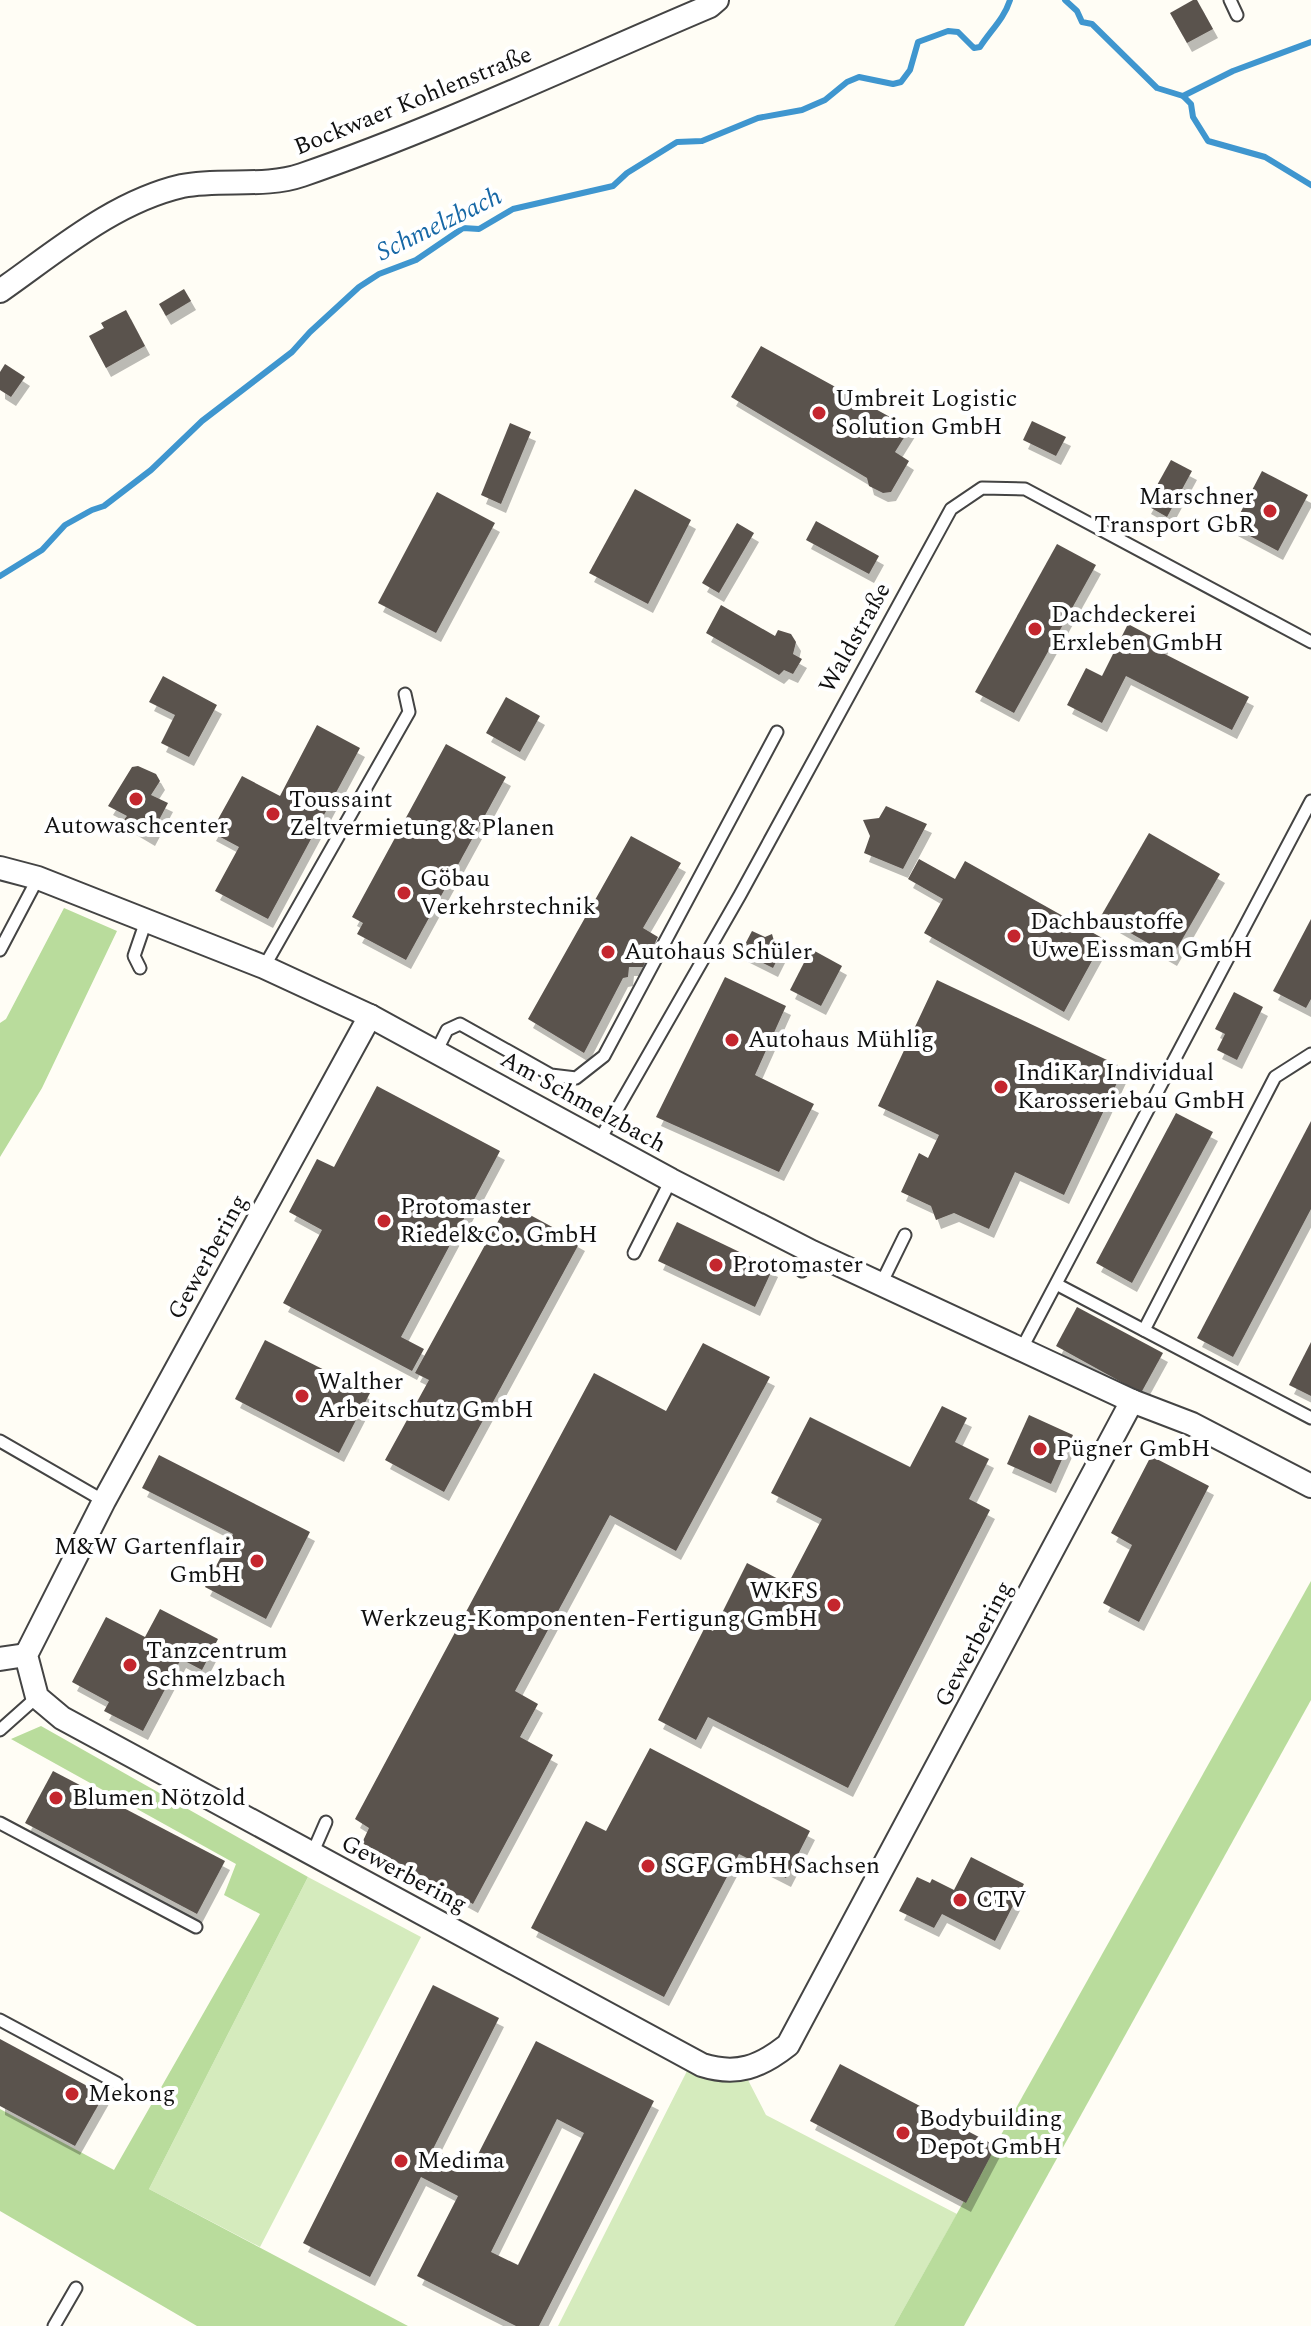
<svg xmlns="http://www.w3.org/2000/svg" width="1311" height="2326" font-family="Spectral,serif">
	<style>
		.green { fill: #d5ebbd }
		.forest { fill: #b9dc9c }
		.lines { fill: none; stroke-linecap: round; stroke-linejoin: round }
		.stream { stroke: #3f96cf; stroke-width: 6 }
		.building { fill: #5a524d; fill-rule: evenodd; filter: url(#shadow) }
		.lane-casing { stroke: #444; stroke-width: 15 }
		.street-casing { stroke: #444; stroke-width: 26 }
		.lane { stroke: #fff; stroke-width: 11 }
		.street { stroke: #fff; stroke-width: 22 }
		.poi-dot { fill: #c4262e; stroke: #fff; stroke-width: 3 }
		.labels { text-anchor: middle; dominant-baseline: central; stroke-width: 8; stroke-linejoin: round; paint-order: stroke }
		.street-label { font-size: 24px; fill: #111; stroke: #fff }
		.poi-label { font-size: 24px; fill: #111; stroke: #fff; text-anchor: start }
		.water-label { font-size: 26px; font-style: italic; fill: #1768a6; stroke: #fff }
	</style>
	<defs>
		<filter id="shadow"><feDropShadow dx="5" dy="9" stdDeviation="0" flood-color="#0004"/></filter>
	</defs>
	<rect width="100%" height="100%" fill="#fffdf5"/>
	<g class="green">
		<polygon points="308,1877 421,1937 260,2247 149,2189"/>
		<polygon points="687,2071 724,2082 748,2080 766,2115 957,2214 894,2326 558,2326"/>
	</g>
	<g class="forest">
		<polygon points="64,908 117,931 42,1088 0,1157 0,1023 6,1019"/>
		<polygon points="1311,1581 1311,1700 964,2326 894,2326"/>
		<polygon points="41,1726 308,1877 149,2189 408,2326 197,2326 0,2211 0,2109 114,2170 260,1914 224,1895 236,1864 11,1739"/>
	</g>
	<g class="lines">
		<g class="stream">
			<polyline points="1065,0 1077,11 1082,22 1092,24 1157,88 1183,96 1191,104 1193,117 1208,141 1265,157 1311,185"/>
			<polyline points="1183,96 1233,71 1311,42"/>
			<path d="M0,576l42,-26 23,-25 27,-15 12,-4 47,-36 51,-49 90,-69 18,-20 49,-45 20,-13 37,-14 47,-32 16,1 34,-20 100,-23 14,-13 50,-31 25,-1 56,-23 44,-8 23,-10 22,-18 12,-5 34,7 8,-2 9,-12 8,-28 30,-11 10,1 16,16 6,-1c10,-16 24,-28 30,-47"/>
		</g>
	</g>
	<g class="building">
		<polygon points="1193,0 1197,0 1213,29 1187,43 1170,13"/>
		<polygon points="184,289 191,301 166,316 159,304"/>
		<polygon points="126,310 145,346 106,368 89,336 104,328 101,323"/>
		<polygon points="761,346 910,428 895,452 909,461 891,492 883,493 869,486 867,478 731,397"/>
		<polygon points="5,364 25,377 11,397 0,390 0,372"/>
		<polygon points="1032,421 1066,437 1056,456 1023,440"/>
		<polygon points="510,423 531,432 501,504 481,495"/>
		<polygon points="1171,460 1192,471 1167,517 1146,505"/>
		<polygon points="1262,471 1308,495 1278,551 1233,527"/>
		<polygon points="635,489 691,520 648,604 589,573"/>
		<polygon points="437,492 495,523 436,633 378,603"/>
		<polygon points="816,521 879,556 869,574 806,540"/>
		<polygon points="737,523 754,533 719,593 702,583"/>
		<polygon points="1057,544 1096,565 1014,713 975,692"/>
		<polygon points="721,605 775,636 778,630 791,634 796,642 793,654 802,659 793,674 784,670 779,675 706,633"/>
		<polygon points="1128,624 1164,643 1159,651 1249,697 1232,730 1126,676 1102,723 1067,705 1086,668 1102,676"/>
		<polygon points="163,676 217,705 189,757 161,743 175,715 149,702"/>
		<polygon points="506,697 540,716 520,752 486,733"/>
		<polygon points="317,725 360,748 268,919 215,891 239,847 211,832 242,776 280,796"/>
		<polygon points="446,744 506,777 406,960 357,934 363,923 352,917"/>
		<polygon points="138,766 156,774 160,781 151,795 168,803 150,837 123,821 127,816 108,806 132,767"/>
		<polygon points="886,806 927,824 903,869 864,853 870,836 863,820 879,818"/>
		<polygon points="1149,833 1220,874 1172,957 1101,916"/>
		<polygon points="631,836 681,863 643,928 658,937 643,967 629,967 628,977 623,978 584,1053 528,1019"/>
		<polygon points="919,859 955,879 965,861 1104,939 1064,1012 924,933 943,899 908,879"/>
		<polygon points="1311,919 1311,999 1306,1008 1273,991"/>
		<polygon points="752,931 765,937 772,934 774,941 783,948 773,968 741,952"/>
		<polygon points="811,949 842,966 821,1006 790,990"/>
		<polygon points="725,977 786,1006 755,1075 814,1104 779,1172 656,1117"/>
		<polygon points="937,980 1124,1068 1064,1195 1015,1172 989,1229 954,1213 936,1220 931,1206 901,1192 919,1153 928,1158 939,1135 878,1106"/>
		<polygon points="1234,992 1263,1007 1237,1060 1217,1050 1225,1034 1215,1029"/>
		<polygon points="377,1086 500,1151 401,1337 424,1349 412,1371 283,1303 322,1230 289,1212 317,1159 334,1167"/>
		<polygon points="1176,1113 1213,1132 1132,1283 1096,1263"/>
		<polygon points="1311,1121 1311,1209 1233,1357 1197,1338"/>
		<polygon points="508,1203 580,1242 444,1492 385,1460 429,1380 415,1373"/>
		<polygon points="677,1222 773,1268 755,1307 658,1261"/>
		<polygon points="1077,1307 1163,1353 1141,1393 1056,1346"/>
		<polygon points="265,1340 370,1393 339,1453 235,1399"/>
		<polygon points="1311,1342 1311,1396 1289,1385"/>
		<polygon points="703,1343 770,1377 676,1551 610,1515 515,1691 538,1704 520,1737 553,1755 473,1904 362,1843 369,1828 355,1819 594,1373 666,1411"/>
		<polygon points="942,1406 967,1418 955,1442 989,1459 969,1499 990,1510 848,1788 708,1717 696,1740 658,1720 705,1627 713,1631 747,1563 788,1584 822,1519 771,1493 810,1417 910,1467"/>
		<polygon points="1029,1415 1073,1435 1051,1484 1007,1464"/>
		<polygon points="159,1455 310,1532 266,1619 205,1587 233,1534 142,1488"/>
		<polygon points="1151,1456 1209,1486 1139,1622 1103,1603 1132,1545 1111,1533"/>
		<polygon points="160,1609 218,1639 202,1670 181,1659 143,1731 104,1711 109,1702 72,1682 106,1617 145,1637"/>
		<polygon points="650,1748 810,1831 786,1878 739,1854 664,1997 531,1928 586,1821 606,1831"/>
		<polygon points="53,1771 225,1861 197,1914 25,1823"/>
		<polygon points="971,1857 1024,1884 995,1941 942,1914 934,1928 899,1911 917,1877 930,1883 932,1879 954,1890"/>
		<path d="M433,1985l66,33 -66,131 38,19 65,-127 118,60 -115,225h-23l-99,-50 41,-80 -37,-19 -51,100 -67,-34zM557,2119l27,14 -66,132 -27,-13z"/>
		<polygon points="0,2039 104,2095 75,2146 0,2106"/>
		<polygon points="840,2064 996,2146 966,2203 810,2121"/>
	</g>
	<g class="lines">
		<g class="lane-casing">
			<g id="lane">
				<polyline points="1230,0 1237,15"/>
				<polyline points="0,950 38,878"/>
				<polyline points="264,967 409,712 405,694"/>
				<polyline points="140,968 134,956 146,921"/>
				<polyline points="437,1050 447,1030 460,1024 551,1075 576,1078 604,1056 777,732"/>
				<polyline points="599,1141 740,895 951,509 982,488 1025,489 1311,642"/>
				<polyline points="634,1253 671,1180"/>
				<polyline points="802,1271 812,1252"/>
				<polyline points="881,1284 905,1235"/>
				<polyline points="1058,1285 1311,1418"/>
				<polyline points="1144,1330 1275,1077 1311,1054"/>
				<polyline points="1022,1348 1311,801"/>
				<polyline points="0,1441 104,1501"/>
				<polyline points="0,1730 37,1697"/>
				<polyline points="0,1823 196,1927"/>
				<polyline points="312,1854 326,1822"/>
				<polyline points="0,2020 117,2083"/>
				<polyline points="54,2326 76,2288"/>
			</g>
		</g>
		<g class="street-casing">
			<g id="street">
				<path d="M0,291c56,-39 113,-89 182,-105 39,-8 82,2 120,-11 139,-48 273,-112 408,-169l7,-6"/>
				<polyline points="0,868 38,878 264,967 370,1016 671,1180 812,1252 1132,1401 1192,1424 1311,1486"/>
				<path d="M370,1016l-266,485 -78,154 11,42 25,21 640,347c35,11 58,2 86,-20l344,-644"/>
				<polyline points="0,1659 26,1655"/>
			</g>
		</g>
		<use href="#lane" class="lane"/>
		<use href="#street" class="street"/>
	</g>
	<g class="poi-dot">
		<circle cx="819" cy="413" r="8"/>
		<circle cx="1270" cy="511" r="8"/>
		<circle cx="1035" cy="629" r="8"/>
		<circle cx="136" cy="799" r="8"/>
		<circle cx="273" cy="814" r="8"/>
		<circle cx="404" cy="893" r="8"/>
		<circle cx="1014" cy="936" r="8"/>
		<circle cx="608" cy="952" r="8"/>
		<circle cx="732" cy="1040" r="8"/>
		<circle cx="1001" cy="1087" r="8"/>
		<circle cx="384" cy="1221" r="8"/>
		<circle cx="716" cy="1265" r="8"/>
		<circle cx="302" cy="1396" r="8"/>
		<circle cx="1040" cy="1449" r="8"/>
		<circle cx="257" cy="1561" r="8"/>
		<circle cx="834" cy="1605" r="8"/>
		<circle cx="130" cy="1665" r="8"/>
		<circle cx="56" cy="1798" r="8"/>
		<circle cx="648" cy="1866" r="8"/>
		<circle cx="960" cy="1900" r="8"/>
		<circle cx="72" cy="2094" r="8"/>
		<circle cx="903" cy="2133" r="8"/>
		<circle cx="401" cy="2161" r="8"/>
	</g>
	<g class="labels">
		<g class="street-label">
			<text transform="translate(413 101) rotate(-22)">Bockwaer Kohlenstraße</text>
			<text transform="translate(855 638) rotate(-61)">Waldstraße</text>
			<text transform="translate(583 1102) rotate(29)">Am Schmelzbach</text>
			<text transform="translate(208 1257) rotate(-61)">Gewerbering</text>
			<text transform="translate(974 1644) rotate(-62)">Gewerbering</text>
			<text transform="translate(404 1874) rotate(28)">Gewerbering</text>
		</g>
		<g class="poi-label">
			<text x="835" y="399">Umbreit Logistic<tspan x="835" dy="28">Solution GmbH</tspan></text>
			<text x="1254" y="497" text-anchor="end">Marschner<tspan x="1254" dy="28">Transport GbR</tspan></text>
			<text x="1051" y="615">Dachdeckerei<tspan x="1051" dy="28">Erxleben GmbH</tspan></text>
			<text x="289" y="800">Toussaint<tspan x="289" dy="28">Zeltvermietung &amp; Planen</tspan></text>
			<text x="136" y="826" text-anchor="middle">Autowaschcenter</text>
			<text x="420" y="879">Göbau<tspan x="420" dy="28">Verkehrstechnik</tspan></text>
			<text x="1030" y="922">Dachbaustoffe<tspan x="1030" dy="28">Uwe Eissman GmbH</tspan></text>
			<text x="624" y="952">Autohaus Schüler</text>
			<text x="748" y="1040">Autohaus Mühlig</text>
			<text x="1017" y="1073">IndiKar Individual<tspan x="1017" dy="28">Karosseriebau GmbH</tspan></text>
			<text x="400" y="1207">Protomaster<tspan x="400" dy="28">Riedel&amp;Co. GmbH</tspan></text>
			<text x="732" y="1265">Protomaster</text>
			<text x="318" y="1382">Walther<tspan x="318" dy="28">Arbeitschutz GmbH</tspan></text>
			<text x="1056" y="1449">Pügner GmbH</text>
			<text x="241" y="1547" text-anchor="end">M&amp;W Gartenflair<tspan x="241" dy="28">GmbH</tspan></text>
			<text x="818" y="1591" text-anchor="end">WKFS<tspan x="818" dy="28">Werkzeug-Komponenten-Fertigung GmbH</tspan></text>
			<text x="146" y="1651">Tanzcentrum<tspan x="146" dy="28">Schmelzbach</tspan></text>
			<text x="72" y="1798">Blumen Nötzold</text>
			<text x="664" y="1866">SGF GmbH Sachsen</text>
			<text x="976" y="1900">CTV</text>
			<text x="88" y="2094">Mekong</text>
			<text x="919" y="2119">Bodybuilding<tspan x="919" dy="28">Depot GmbH</tspan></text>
			<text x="417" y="2161">Medima</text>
		</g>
		<g class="water-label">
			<text transform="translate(439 224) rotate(-26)">Schmelzbach</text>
		</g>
	</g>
</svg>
